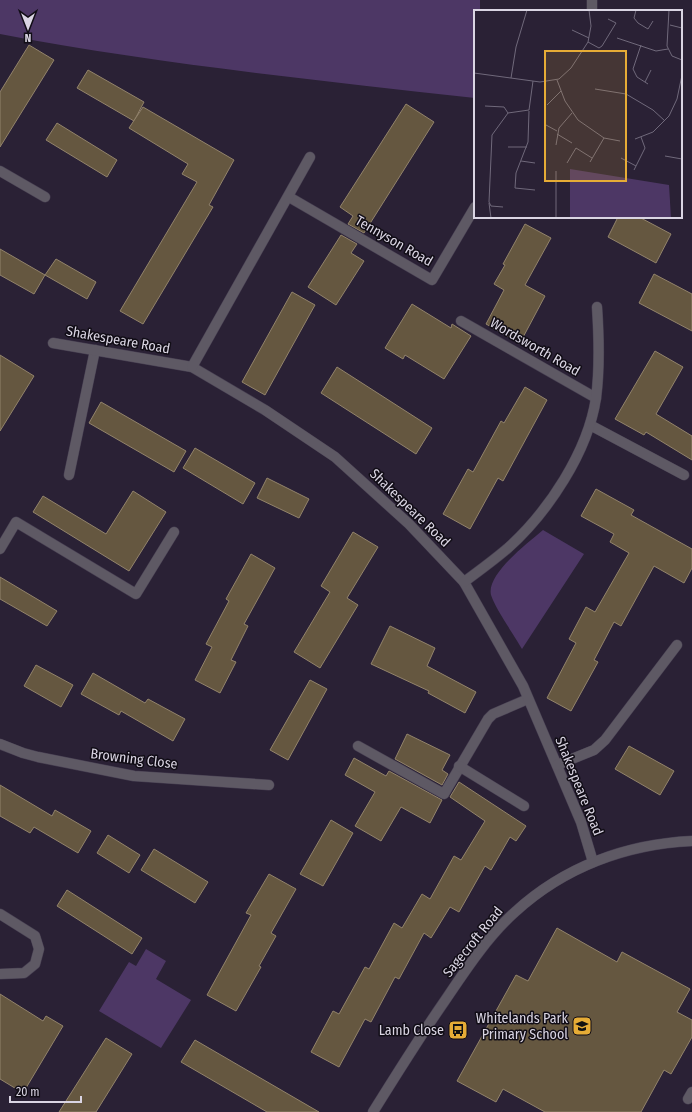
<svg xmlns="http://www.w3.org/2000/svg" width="692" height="1112" font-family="'Fira Sans Condensed',sans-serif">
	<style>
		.green { fill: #4d3765 }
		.building { fill: #655740; stroke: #92836b }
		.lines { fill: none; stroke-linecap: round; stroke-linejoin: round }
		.service-casing { stroke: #463e51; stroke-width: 11 }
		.minor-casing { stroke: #463e51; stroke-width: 11 }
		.service { stroke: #5e5964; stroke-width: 10 }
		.minor { stroke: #5e5964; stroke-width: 10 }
		.labels { text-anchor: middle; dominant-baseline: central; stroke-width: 3; stroke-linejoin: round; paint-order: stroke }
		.street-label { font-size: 14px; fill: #dad5e3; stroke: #110d16 }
		.poi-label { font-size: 14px; fill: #dad5e3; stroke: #110d16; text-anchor: end }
		.inset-road { fill: none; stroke: #70697b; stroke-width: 1 }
		.view { fill: #e6ac36; fill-opacity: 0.15; stroke: #e6ac36; stroke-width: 2 }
		.inset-edge { fill: none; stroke: #dad5e3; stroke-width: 2 }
	</style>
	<rect width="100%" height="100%" fill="#2a2135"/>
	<g class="green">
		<path d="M0,0h480v11h-5v87c-159,-18 -318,-34 -475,-64z"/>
		<path d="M543,530l41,24 -62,95c-8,-14 -27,-41 -31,-54 -5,-21 37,-52 52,-65z"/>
		<polygon points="146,949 166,961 156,979 191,1000 161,1048 99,1011 129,962 136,966"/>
	</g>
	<g class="building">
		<polygon points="29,45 54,60 0,147 0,92"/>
		<polygon points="88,70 144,102 134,121 77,88"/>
		<polygon points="406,104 434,122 364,233 348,224 353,216 340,207"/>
		<polygon points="143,107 234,160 209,205 213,207 143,324 120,311 197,182 182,174 188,164 129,128"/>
		<polygon points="57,123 117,160 107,177 46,140"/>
		<polygon points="618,217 639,217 671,234 656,263 608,237"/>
		<polygon points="525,224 551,238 525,285 545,296 520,343 486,324 504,290 494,284 505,265 503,264"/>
		<polygon points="341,235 357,244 351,253 364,261 336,305 308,287"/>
		<polygon points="0,249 45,275 34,294 0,275"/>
		<polygon points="56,259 96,282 87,299 45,275"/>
		<polygon points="654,274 692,294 692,331 639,303"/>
		<polygon points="292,292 315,305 265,395 242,382"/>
		<polygon points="412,304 451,328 452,324 471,336 444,379 405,355 403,359 385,348"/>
		<polygon points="655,351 683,367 656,414 692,436 692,460 646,432 644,435 615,419"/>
		<polygon points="0,355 34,376 0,431"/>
		<polygon points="337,367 432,428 416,454 321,393"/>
		<polygon points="525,387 547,400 503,481 498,478 470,529 443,514 468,469 473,472 501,421 504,423"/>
		<polygon points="101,402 186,451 174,472 89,423"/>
		<polygon points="195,448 255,483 243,504 183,468"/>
		<polygon points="267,478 309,499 299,518 257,498"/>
		<polygon points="596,489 634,510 631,515 692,549 692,568 684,583 654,566 621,626 614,622 594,660 598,662 571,711 547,698 576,643 569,639 586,607 595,612 629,553 610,542 614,534 581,516"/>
		<polygon points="133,491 166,512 129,571 33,512 43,496 106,534"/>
		<polygon points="353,532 378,547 347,598 358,605 320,668 294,652 330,592 321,586"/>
		<polygon points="251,554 275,568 244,624 248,626 231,660 236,662 220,693 195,680 212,647 206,644 229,601 226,599"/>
		<polygon points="0,577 57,611 47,626 0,599"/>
		<polygon points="390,626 435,648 427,666 476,692 465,713 428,693 429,691 371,664"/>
		<polygon points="36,665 73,685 61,707 24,686"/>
		<polygon points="93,673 145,703 148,699 185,719 173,741 121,711 119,715 81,694"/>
		<polygon points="310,680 327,689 288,760 270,750"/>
		<polygon points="407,734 450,755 442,770 448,774 442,785 395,759"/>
		<polygon points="629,746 674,771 660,795 615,769"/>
		<polygon points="354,758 386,776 389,771 442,800 430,823 401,807 381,841 355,826 375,792 345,775"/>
		<polygon points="459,782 526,826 516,841 510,837 491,870 485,866 459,912 450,907 431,938 424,933 399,979 395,977 371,1022 365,1019 339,1067 311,1052 333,1011 339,1014 365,967 369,969 394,923 402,928 422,894 430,899 454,856 461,860 485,821 450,797"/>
		<polygon points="0,785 52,816 55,810 91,831 78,853 34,827 30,833 0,816"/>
		<polygon points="331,820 353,833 323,886 300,874"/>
		<polygon points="108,835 140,855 129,873 97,853"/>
		<polygon points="154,849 208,882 195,903 141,870"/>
		<polygon points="269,874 296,889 271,933 276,936 259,966 261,967 236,1011 207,995 251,915 246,913"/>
		<polygon points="67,890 142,938 132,954 57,906"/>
		<polygon points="557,928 617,962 622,952 690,989 677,1012 692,1020 692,1037 671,1074 664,1070 641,1112 545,1112 503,1089 496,1102 457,1081 516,975 528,981"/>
		<polygon points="0,994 43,1021 46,1016 63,1026 23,1093 0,1079"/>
		<polygon points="106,1038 132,1054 96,1112 59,1112"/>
		<polygon points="195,1040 319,1112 267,1112 181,1062"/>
	</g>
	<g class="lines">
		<g class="service-casing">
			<g id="service">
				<polyline points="69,475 95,350"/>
				<polyline points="0,549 16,522 136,594 174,532"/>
				<polyline points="358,746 444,794 488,719 493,714 528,699"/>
				<polyline points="459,766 524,806"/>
				<polyline points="0,914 35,936 39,949 35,964 24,973 0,974"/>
				<polyline points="688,1099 692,1092"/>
			</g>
		</g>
		<g class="minor-casing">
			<g id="minor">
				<polyline points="592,11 592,0"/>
				<polyline points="0,171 45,197"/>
				<polyline points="289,197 432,280 475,207"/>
				<polyline points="461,321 596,398"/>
				<polyline points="53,343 192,367 265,410 335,457 409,524 464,582 523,686 581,822 593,862"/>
				<polyline points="192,367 310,157"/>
				<polyline points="590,425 684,475"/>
				<path d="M464,582c15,-11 30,-22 44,-34 40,-36 80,-96 88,-150 4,-30 3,-61 1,-91"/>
				<polyline points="0,744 23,753 38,757 134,776 269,785"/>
				<polyline points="557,765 594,750 605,740 677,645"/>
				<path d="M373,1112c23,-37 46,-74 71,-110 21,-31 43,-65 71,-90 49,-45 111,-68 177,-71"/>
			</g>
		</g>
		<use href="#service" class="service"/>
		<use href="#minor" class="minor"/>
	</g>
	<defs>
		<g id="school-square" transform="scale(1)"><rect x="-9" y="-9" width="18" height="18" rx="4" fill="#e6ac36" stroke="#110d16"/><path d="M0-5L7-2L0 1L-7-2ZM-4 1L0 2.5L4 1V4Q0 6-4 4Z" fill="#111"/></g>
		<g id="bus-square" transform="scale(1)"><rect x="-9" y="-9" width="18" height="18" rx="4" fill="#e6ac36" stroke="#110d16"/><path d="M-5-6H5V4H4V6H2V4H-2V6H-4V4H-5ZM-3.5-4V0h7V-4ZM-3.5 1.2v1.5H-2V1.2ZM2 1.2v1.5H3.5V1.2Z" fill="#111"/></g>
	</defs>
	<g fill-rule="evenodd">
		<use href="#school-square" x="582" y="1026"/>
		<use href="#bus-square" x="458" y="1030"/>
	</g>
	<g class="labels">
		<g class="street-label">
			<text transform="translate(394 241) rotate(30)">Tennyson Road</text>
			<text transform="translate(118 340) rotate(10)">Shakespeare Road</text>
			<text transform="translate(535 347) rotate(30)">Wordsworth Road</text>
			<text transform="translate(410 508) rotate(44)">Shakespeare Road</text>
			<text transform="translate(134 759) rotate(7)">Browning Close</text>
			<text transform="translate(579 786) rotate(68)">Shakespeare Road</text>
			<text transform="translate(473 942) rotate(-51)">Sagecroft Road</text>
		</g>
		<g class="poi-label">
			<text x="568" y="1018">Whitelands Park<tspan x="568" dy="16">Primary School</tspan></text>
			<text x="444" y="1030">Lamb Close</text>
		</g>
	</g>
	<g transform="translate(474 10)">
		<rect width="208" height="208" fill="#2a2135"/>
		<path d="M96,159l99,16 2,33h-101z" fill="#4d3765"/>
		<path class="inset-road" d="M162,0l-2,8 4,5 10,6 5,-8M195,0l-2,36 5,10 10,4M196,15l12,3M98,20l17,8M143,28l39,13 12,-2M114,32l11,6 3,-2 14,-23 -8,-4M167,35l-8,24 4,8 11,7M0,63l66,9 19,-3 12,-11 17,-26 3,-16 -2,-16M37,68l5,-31 11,-37M83,70l8,21 13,19 26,18 16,3M171,72l6,-12M121,79l31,5 27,16 12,11M73,95l14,-14M11,96l19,1 4,6M55,101l-1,31 -12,31 -1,15 20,2M72,115l11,6M83,124l15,9M161,129l18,-7 16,-16 8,-17 5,-24M82,135l3,-17 13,-15M34,137h19M191,146l17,3M147,148l15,8M47,151l14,2M116,152l14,-24M93,153l9,-15 16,10M160,160l11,-22 -4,-11M15,193l2,15M29,197l-12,-1 -2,-4 3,-67 16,-22 21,-3 4,-29M45,208h16M82,208v-47"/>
		<path class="view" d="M71,41h81v130h-81z"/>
		<rect width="208" height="208" class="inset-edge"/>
	</g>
	<g transform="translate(28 28) rotate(180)" stroke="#110d16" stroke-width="3" paint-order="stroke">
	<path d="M0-3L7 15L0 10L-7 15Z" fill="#dad5e3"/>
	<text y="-6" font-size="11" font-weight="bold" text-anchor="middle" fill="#dad5e3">N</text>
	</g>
	<path d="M10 1096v6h71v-6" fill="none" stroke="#dad5e3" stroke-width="2"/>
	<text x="16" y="1096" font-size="12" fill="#dad5e3" stroke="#110d16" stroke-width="3" paint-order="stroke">20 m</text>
</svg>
